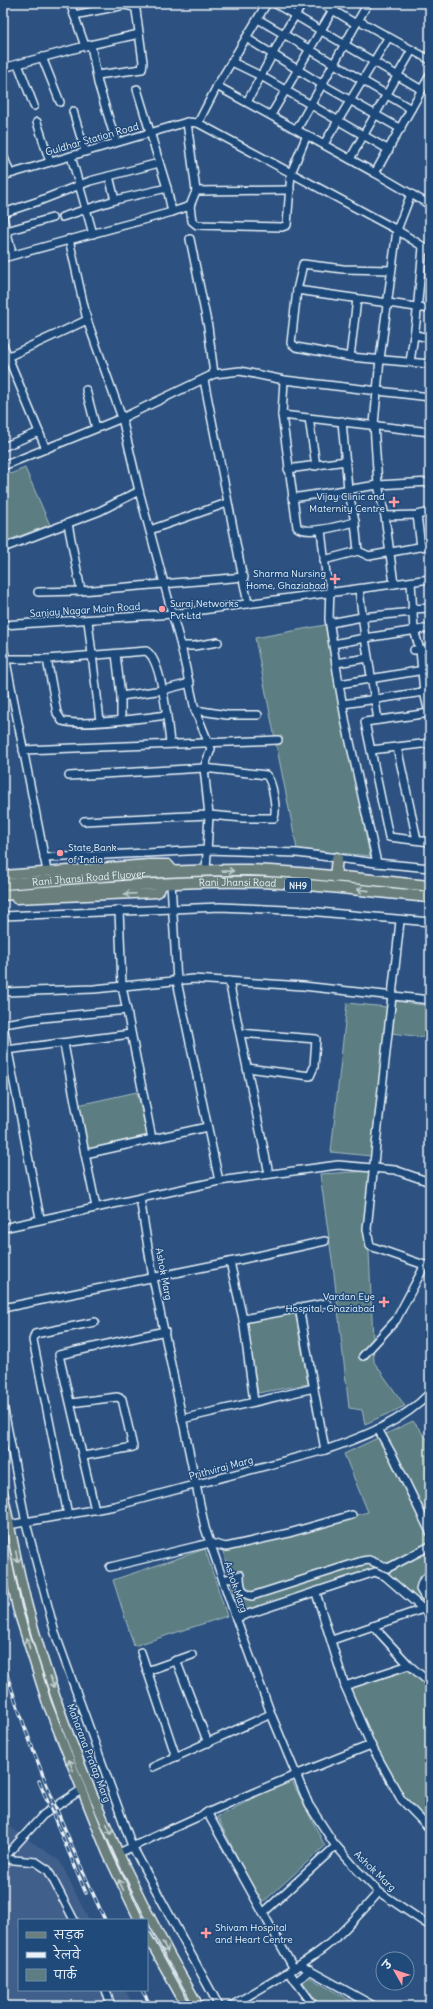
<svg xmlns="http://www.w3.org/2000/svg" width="433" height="2009" font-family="Delius,'Playpen Sans Deva',sans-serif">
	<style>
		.built { fill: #415e8b }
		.green { fill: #5c7e82; stroke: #a2b8bd }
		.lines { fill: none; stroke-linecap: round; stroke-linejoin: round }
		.minor-casing { stroke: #e8f1f8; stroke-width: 10 }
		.major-casing { stroke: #e8f1f8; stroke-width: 11 }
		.highway-casing { stroke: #e8f1f8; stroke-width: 13 }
		.minor { stroke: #1f4a7a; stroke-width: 7 }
		.major { stroke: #6a7f7c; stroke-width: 8 }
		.highway { stroke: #6a7f7c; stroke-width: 10 }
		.rail-casing { stroke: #e8f1f8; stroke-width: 3.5 }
		.rail { stroke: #1f4a7a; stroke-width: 2; stroke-dasharray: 6; stroke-linecap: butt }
		.oneway { stroke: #c2cfd3 }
		.poi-dot { fill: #ff9aa2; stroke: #1f4a7a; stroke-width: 1.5 }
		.labels { text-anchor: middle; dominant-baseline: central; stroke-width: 3; stroke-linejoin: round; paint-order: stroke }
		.shield { fill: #1f4a7a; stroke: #acbfd2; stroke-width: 1 }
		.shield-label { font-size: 9px; font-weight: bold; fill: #e8f1f8 }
		.street-label { font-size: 10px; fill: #e8f1f8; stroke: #1f4a7a }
		.poi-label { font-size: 10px; fill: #e8f1f8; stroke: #1f4a7a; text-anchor: end }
	</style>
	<rect width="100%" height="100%" fill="#2d5281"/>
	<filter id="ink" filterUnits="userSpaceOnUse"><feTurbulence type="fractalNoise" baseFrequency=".025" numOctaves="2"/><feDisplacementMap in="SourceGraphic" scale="8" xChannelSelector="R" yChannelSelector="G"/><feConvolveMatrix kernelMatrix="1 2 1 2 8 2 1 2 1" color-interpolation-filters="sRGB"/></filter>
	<g filter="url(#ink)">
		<polygon class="built" points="3,1812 5,1824 60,1861 89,1920 19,1920 19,1990 125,1990 134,2006 3,2006"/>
		<g class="green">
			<polygon points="25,468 50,525 3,542 3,477"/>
			<polygon points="325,625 370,856 297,849 255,638"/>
			<polygon points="396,1001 430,1006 430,1038 391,1033"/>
			<polygon points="347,1003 387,1007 371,1156 331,1152"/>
			<polygon points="137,1092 147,1135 88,1149 78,1105"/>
			<polygon points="370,1171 369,1251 374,1362 405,1406 365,1424 362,1410 349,1408 334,1274 320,1174"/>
			<polygon points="295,1312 308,1384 258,1393 246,1321"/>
			<polygon points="413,1421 430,1443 430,1610 396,1579 383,1572 371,1570 239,1612 223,1551 368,1512 344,1454"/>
			<polygon points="205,1549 227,1616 134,1646 113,1580"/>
			<polygon points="410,1670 430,1688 430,1825 402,1797 369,1741 349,1688"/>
			<polygon points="291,1779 325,1846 261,1904 217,1817"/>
			<polygon points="307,1976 360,2006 320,2006 301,1979"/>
		</g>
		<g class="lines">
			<g class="minor-casing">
				<g id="minor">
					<polyline points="70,3 85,46"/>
					<polyline points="274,3 422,90"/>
					<polyline points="321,3 356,24"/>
					<polyline points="74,15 125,5 134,7 136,10 143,62 142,69 97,75"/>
					<polyline points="258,19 411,109"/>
					<polyline points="358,20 430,60"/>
					<polyline points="246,38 323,85 401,129"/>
					<polyline points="91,45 98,83 116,142"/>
					<polyline points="42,57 60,102"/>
					<polyline points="232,62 261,76 389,150"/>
					<polyline points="18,64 34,106"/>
					<polyline points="3,68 85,46 139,34"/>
					<polyline points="217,86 375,173 430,205"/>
					<polyline points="137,89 167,188 172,212"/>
					<polyline points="247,102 283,35 303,3"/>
					<polyline points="73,111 85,151"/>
					<polyline points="271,115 337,3"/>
					<polyline points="37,122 50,162"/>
					<polyline points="187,122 196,191 290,190"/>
					<polyline points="198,123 217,86 267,3"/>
					<polyline points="297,129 368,3"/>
					<polyline points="324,144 388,38"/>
					<polyline points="3,155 10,173"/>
					<polyline points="71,156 93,234"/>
					<polyline points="350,159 412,50"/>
					<polyline points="375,173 430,75"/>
					<polyline points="3,176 187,122 198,123 397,230 430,251"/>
					<polyline points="109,176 115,200"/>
					<polyline points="190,206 192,221 197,225 282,227 287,225 291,173 307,135"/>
					<polyline points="3,213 39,201 90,181 159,163"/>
					<polyline points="62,217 115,200 167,188"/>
					<polyline points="3,218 11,249"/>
					<polyline points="3,232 52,218"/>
					<polyline points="69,239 87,320 122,418 139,491 181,646 195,710 211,749 204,768 209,815 206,871"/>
					<polyline points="190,239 208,327 214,374"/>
					<polyline points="3,258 172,212 190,206 196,191"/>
					<polyline points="391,270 343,269 303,264 297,290 291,343 296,347 350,357 430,364"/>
					<polyline points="297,290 430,309"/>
					<polyline points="415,335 430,338"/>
					<polyline points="3,345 46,449"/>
					<polyline points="350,357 357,299"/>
					<polyline points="3,359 87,320"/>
					<polyline points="410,362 416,322 423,248"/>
					<polyline points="204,380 248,604"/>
					<path d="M284,380l-2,35 15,112c10,9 45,-2 58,-5"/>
					<polyline points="86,390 96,428"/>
					<polyline points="282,415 430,432"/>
					<polyline points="309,418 316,466"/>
					<polyline points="342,421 348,489 355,522 358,551"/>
					<polyline points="3,447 39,432"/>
					<polyline points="3,466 122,418 214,374 240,371 284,380 430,397"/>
					<polyline points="288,469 346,461"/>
					<polyline points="292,498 378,485 430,482"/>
					<polyline points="417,515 421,547"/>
					<polyline points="385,516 417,515 430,512"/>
					<polyline points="68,524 81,591"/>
					<polyline points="150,530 227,503"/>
					<polyline points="3,548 100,511 139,491"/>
					<polyline points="324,560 358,551 369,556 430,545"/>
					<polyline points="411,582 414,630 420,650 424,692 429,713"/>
					<polyline points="394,584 385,516 378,485 374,424 380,359 397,230 411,194"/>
					<polyline points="38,592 81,591 244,577"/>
					<polyline points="412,609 430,608"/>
					<polyline points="88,621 100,721"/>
					<polyline points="330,623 362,617 413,612"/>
					<polyline points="3,625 173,614 430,579"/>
					<polyline points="333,644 365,638 359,589"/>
					<polyline points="3,646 47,871"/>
					<polyline points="181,646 194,646 218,642"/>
					<polyline points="414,650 430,649"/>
					<polyline points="116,654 121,696 121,720"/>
					<path d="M6,659h41l99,-8c16,8 22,74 24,92"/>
					<path d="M47,659l10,54 5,8c20,6 82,-3 105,-6"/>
					<polyline points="336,663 368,658"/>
					<polyline points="339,684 430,669"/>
					<polyline points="121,696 163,690 190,683"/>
					<polyline points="343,704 430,691"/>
					<polyline points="195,710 227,715 258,715"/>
					<polyline points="430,713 365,722 389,837 430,842"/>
					<polyline points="378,720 365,638 430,628"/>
					<polyline points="397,747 417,840"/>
					<polyline points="23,750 278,740"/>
					<polyline points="371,750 430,743"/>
					<path d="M69,776l135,-8 62,7c7,6 11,35 8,43h-31l-34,-3 -125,6"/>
					<polyline points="44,858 207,850 297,853 377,863 346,724 339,684 329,619 330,585 326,574 321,530"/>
					<polyline points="377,863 430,868"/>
					<polyline points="171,883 177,981 219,1181"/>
					<polyline points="119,910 122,986 152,1139"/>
					<polyline points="3,916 220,907 308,911 430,922"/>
					<polyline points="400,921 367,1229 370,1246 430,1267"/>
					<polyline points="229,981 269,1174"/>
					<polyline points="3,992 94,989 193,979 303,986 430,1000"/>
					<polyline points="3,1024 42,1018 127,1010"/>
					<polyline points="3,1025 40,1218"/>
					<polyline points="240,1033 316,1039 314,1067 310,1076 247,1068"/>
					<polyline points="64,1044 85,1154 207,1127"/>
					<polyline points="6,1050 131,1034"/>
					<polyline points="85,1154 96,1207"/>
					<polyline points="140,1198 153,1278 205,1528 236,1618 271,1714 309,1805 333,1842 357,1870 379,1892 430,1926"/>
					<polyline points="3,1228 219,1181 338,1165 395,1170 430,1182"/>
					<polyline points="230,1262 243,1319 254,1402"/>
					<polyline points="299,1307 325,1450"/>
					<polyline points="3,1308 239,1260 325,1241"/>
					<polyline points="243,1319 327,1303"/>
					<polyline points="363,1356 396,1320 425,1265"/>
					<polyline points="71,1403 117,1397 122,1399 133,1447 84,1456"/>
					<polyline points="3,1405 26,1523 55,1633 132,1846 219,2006"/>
					<polyline points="182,1419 314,1388"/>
					<polyline points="378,1429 394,1458 430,1532"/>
					<polyline points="95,1510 59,1355 165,1331"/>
					<polyline points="68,1515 33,1340 35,1334 95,1322"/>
					<path d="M3,1526l112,-20 210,-56c38,-13 77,-28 105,-57"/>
					<polyline points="110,1567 210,1543 226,1547 289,1533 352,1515"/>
					<polyline points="430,1574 422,1582 420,1589 424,1596 430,1599"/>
					<path d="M223,1580l17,-5c0,9 1,20 12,21l110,-35 7,-1 19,8 42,-22"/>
					<polyline points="316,1593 345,1686 371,1745 401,1799 430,1829"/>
					<polyline points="236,1618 375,1572 385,1576 430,1615"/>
					<polyline points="373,1626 409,1665"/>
					<polyline points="332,1640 423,1609"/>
					<polyline points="141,1652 176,1757"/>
					<polyline points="176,1660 208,1743"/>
					<polyline points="147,1671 192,1655"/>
					<polyline points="345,1686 409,1665 430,1683"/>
					<polyline points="153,1767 271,1714"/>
					<polyline points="207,1812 294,1969"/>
					<path d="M119,1853c83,-39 166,-75 252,-108"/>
					<polyline points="3,1859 43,1815 81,1790"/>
					<polyline points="3,1859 36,1862 48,1870 74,1920"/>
					<polyline points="263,1913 336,1846"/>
					<polyline points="300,1965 374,2006"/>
					<polyline points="289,1972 314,2006"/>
					<polyline points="296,1982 310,1970"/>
					<polyline points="106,1990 111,2006"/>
					<path d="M231,2006c31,-19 65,-36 94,-59 20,-16 37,-36 54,-55"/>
				</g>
			</g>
			<g class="major-casing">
				<g id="major">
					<polyline points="3,875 149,864 168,864 175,872"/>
					<polyline points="16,899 157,893 165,883"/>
					<path d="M3,1492c8,38 15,77 25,115 37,138 99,276 171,399"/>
					<polyline points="3,1540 17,1608 47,1703 107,1853 139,1920"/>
					<polyline points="147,1936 186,2006"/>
				</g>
			</g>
			<g class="highway-casing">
				<g id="highway">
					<polyline points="335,877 337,858"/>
					<path id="s1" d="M3,884c81,-6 164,-15 246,-14 60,2 121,10 181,16"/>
					<path id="s2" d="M3,895c84,-6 168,-15 252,-13 58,1 117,10 175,15"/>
				</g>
			</g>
			<use href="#minor" class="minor"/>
			<use href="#major" class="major"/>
			<use href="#highway" class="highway"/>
			<g class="rail-casing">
				<g id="rail">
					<path d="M3,1663c28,88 63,173 102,257"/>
					<polyline points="39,1781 86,1893"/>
					<polyline points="142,1990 151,2006"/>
				</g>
			</g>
			<use href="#rail" class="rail"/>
		</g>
		<defs><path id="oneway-shaft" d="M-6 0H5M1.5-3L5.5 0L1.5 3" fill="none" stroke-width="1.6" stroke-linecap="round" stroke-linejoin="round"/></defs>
		<g class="oneway">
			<use href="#oneway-shaft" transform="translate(228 871) rotate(-1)"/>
			<use href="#oneway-shaft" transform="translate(363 890) rotate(-174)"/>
			<use href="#oneway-shaft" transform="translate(130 894) rotate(178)"/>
			<use href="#oneway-shaft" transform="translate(17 1557) rotate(78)"/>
			<use href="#oneway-shaft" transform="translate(28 1643) rotate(-107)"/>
			<use href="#oneway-shaft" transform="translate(52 1682) rotate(72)"/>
			<use href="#oneway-shaft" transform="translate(71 1765) rotate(-112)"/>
			<use href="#oneway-shaft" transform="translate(109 1829) rotate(67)"/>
			<use href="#oneway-shaft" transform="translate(121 1885) rotate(-115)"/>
			<use href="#oneway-shaft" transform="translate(165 1947) rotate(63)"/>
		</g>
	</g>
	<g class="poi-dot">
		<path d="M392 496h4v4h4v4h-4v4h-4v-4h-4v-4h4z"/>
		<path d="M333 573h4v4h4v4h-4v4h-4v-4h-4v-4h4z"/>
		<circle cx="162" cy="609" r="4"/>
		<circle cx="60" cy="853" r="4"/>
		<path d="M382 1296h4v4h4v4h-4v4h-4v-4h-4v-4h4z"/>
		<path d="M204 1927h4v4h4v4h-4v4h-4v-4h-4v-4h4z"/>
	</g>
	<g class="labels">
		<rect class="shield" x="285" y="878" width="26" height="14" rx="3"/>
		<g class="shield-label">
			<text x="298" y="885">NH9</text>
		</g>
		<g class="street-label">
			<text transform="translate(92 139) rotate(-16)">Guldhar Station Road</text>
			<text transform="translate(85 610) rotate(-4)">Sanjay Nagar Main Road</text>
			<text stroke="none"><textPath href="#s1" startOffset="86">Rani Jhansi Road Flyover</textPath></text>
			<text stroke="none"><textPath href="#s2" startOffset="235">Rani Jhansi Road</textPath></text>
			<text transform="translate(164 1274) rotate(79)">Ashok Marg</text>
			<text transform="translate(221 1468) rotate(-15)">Prithviraj Marg</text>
			<text transform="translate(236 1587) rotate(71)">Ashok Marg</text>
			<text transform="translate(89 1753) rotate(69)">Maharana Pratap Marg</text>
			<text transform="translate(375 1871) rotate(44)">Ashok Marg</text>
		</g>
		<g class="poi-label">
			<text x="385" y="496">Vijay Clinic and<tspan x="385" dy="12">Maternity Centre</tspan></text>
			<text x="326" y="573">Sharma Nursing<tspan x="326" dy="12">Home, Ghaziabad</tspan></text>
			<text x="170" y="603" text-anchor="start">Suraj Networks<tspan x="170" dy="12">Pvt Ltd</tspan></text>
			<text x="68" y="847" text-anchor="start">State Bank<tspan x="68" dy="12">of India</tspan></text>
			<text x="375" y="1296">Vardan Eye<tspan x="375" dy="12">Hospital, Ghaziabad</tspan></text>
			<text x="215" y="1927" text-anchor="start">Shivam Hospital<tspan x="215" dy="12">and Heart Centre</tspan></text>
		</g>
	</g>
	<rect width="433" height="2009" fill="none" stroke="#1f4a7a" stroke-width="16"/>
	<rect x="8" y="8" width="417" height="1993" fill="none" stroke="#e8f1f8" stroke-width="1.5" filter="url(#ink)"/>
	<rect x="18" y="1919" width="130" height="72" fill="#1f4a7a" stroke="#6f8dac"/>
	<rect x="26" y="1932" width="20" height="6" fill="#6a7f7c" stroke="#6f8dac"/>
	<text x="54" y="1939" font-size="12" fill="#e8f1f8">सड़क</text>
	<rect x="26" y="1952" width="20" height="6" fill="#e8f1f8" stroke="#6f8dac"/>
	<text x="54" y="1959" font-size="12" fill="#e8f1f8">रेलवे</text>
	<rect x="26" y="1969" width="20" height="12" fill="#5c7e82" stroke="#6f8dac"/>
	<text x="54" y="1979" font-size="12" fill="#e8f1f8">पार्क</text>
	<g transform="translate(395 1971) rotate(309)"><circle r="19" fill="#1f4a7a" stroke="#6f8dac"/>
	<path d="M0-3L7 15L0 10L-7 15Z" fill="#ff9aa2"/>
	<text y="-6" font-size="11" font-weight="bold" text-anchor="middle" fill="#e8f1f8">उ</text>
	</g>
</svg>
